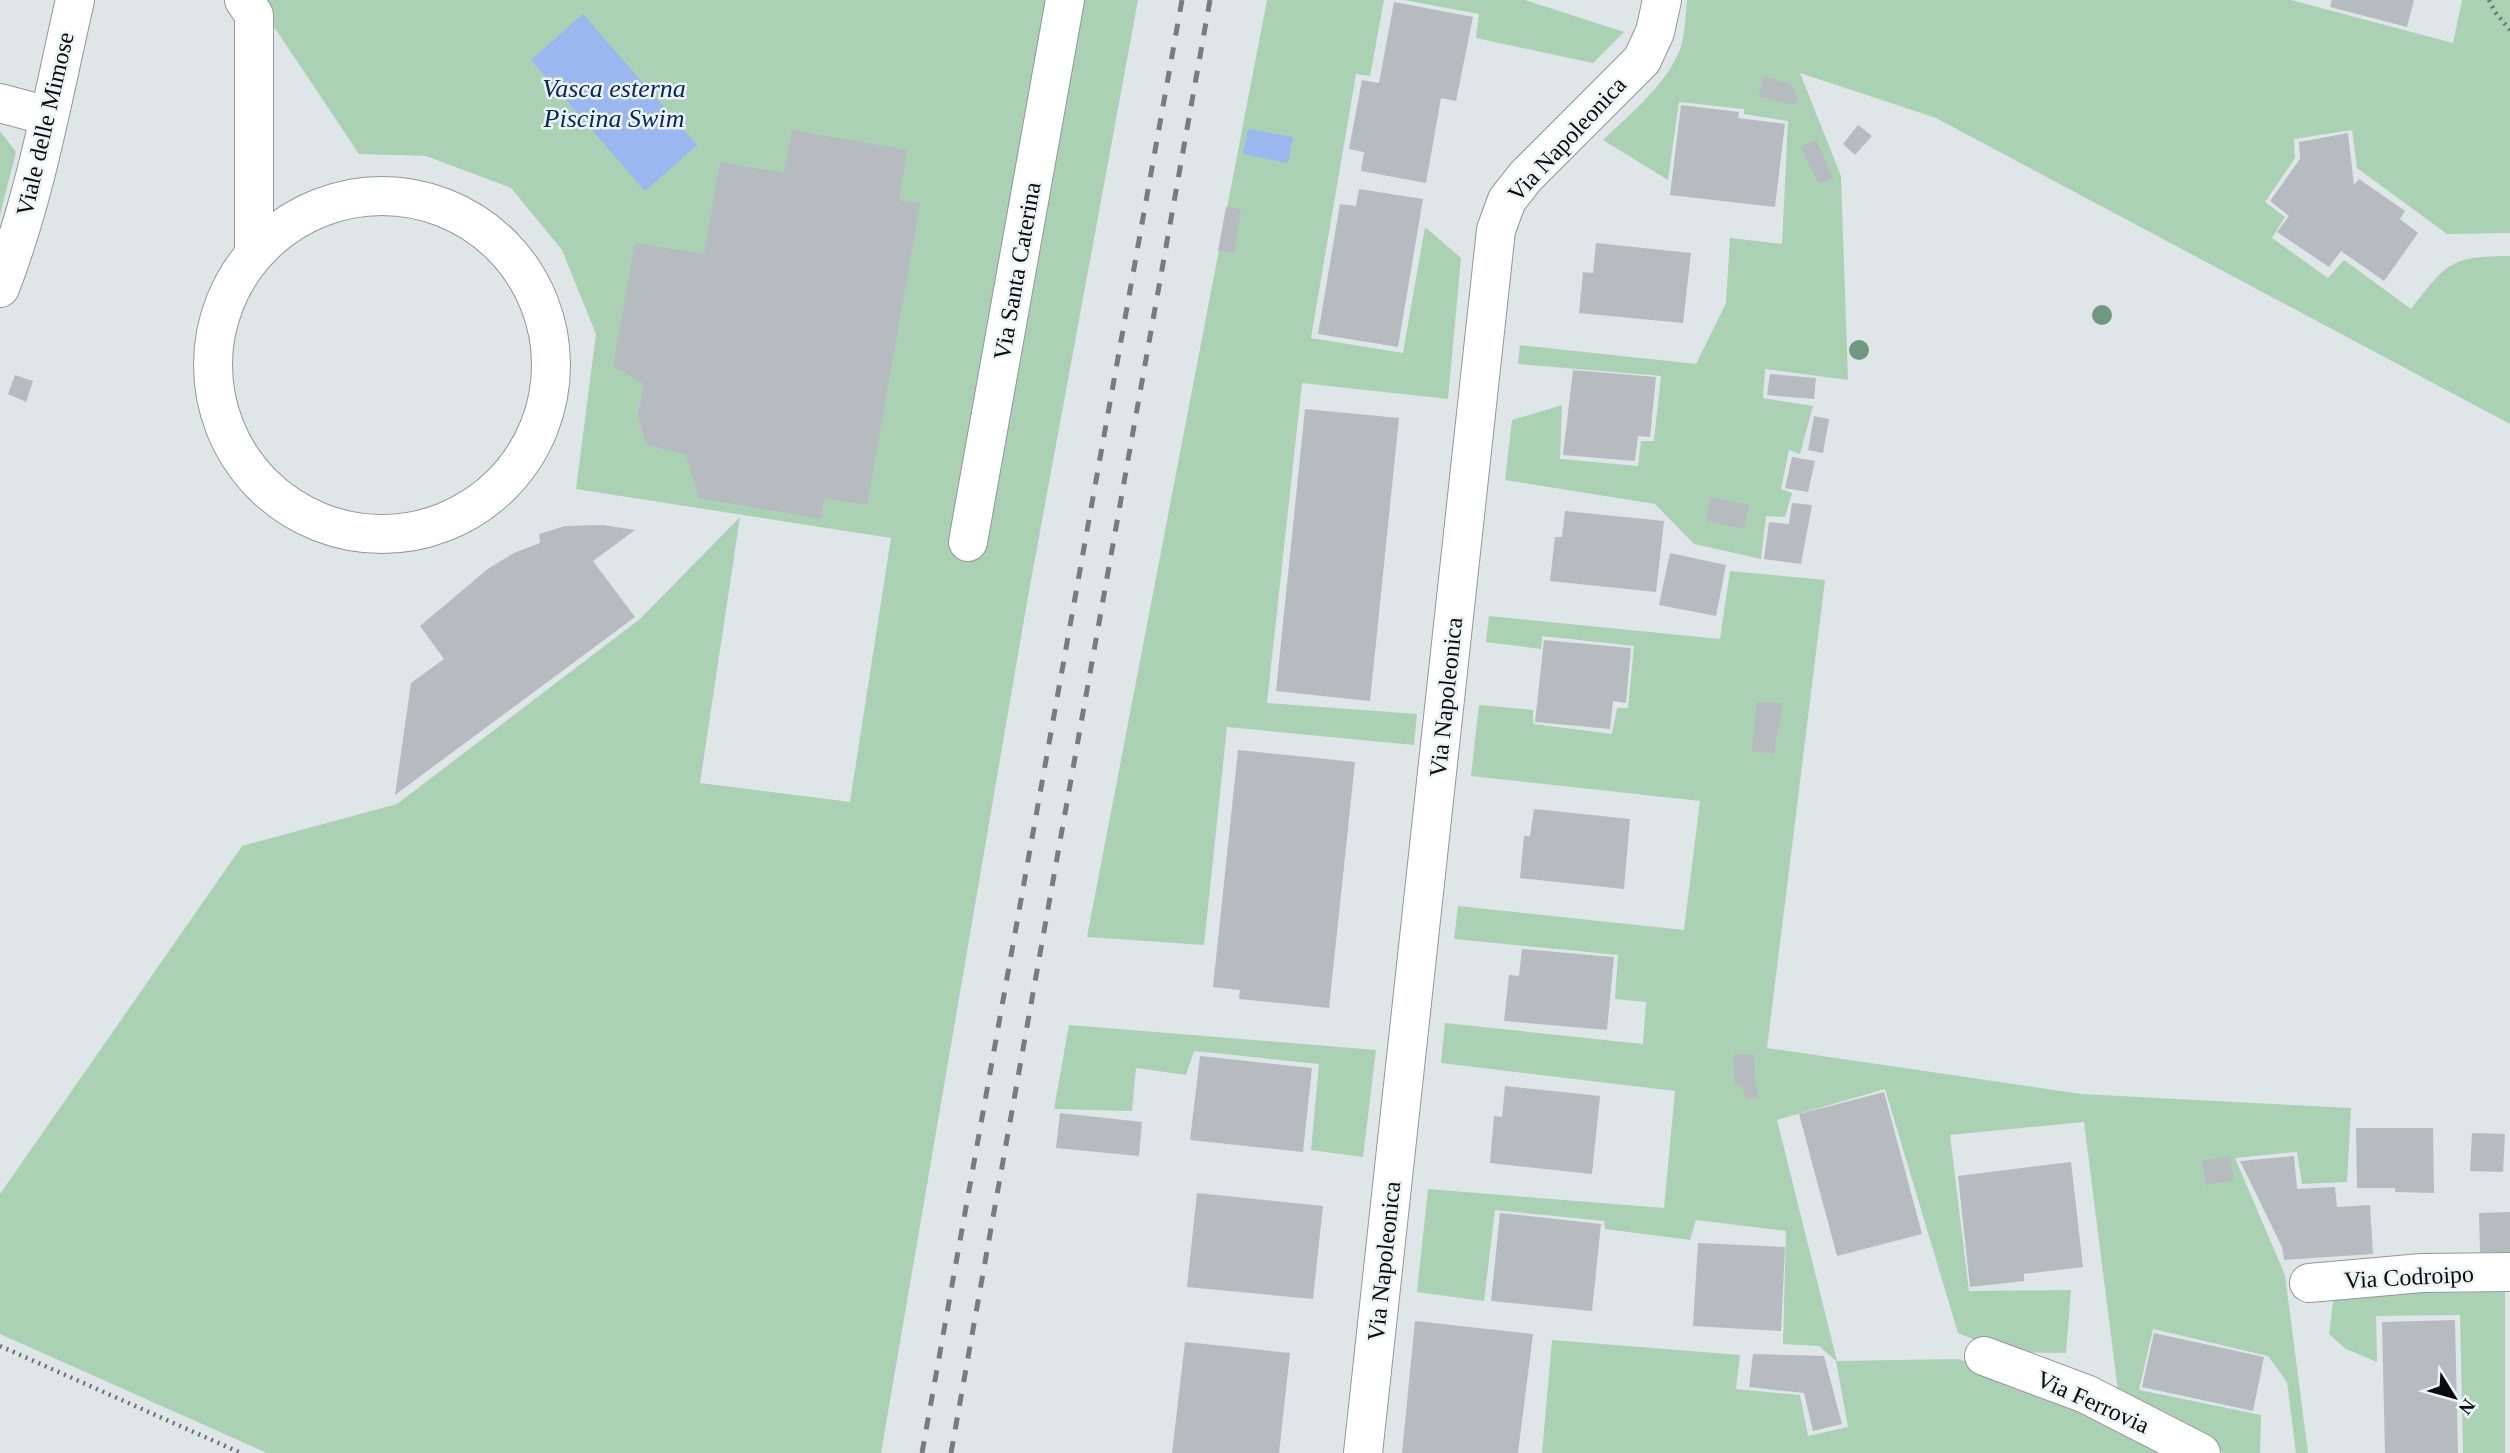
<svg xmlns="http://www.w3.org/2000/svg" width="2510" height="1453" font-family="Georgia,serif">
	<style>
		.green { fill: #aad1b3 }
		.water { fill: #9ab7f0 }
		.building { fill: #b6bbbf }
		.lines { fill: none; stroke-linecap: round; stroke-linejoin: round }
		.minor-casing { stroke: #919899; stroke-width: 40 }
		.path { stroke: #6b7071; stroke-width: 4.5; stroke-dasharray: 2 5; stroke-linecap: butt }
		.minor { stroke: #fff; stroke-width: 38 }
		.rail { stroke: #787c7d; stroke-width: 5; stroke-dasharray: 12 12; stroke-linecap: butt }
		.tree { fill: #709782 }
		.labels { text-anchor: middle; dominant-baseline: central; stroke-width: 5; stroke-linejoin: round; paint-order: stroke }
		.street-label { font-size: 24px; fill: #0a0c0c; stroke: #ecf4f5 }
		.water-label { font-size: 26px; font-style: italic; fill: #0b2565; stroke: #ecf4f5 }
	</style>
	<rect width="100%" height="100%" fill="#dfe6e8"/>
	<g class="green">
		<polygon points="256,0 1138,0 1027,602 881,1453 267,1453 0,1334 0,1194 242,846 397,804 640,619 740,517 700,783 850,802 891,538 576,489 596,334 562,250 511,188 426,156 359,154"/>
		<polygon points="1267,0 1384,0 1370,76 1356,74 1311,338 1403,353 1425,227 1461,258 1448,399 1302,383 1267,703 1417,714 1414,745 1227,727 1204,945 1087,937"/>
		<polygon points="1404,0 1525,0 1624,32 1593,63 1476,38 1479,14"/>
		<path d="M1687,0h604l162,43 9,-43h48v233l-63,1 -90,-66 -5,-38 -58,9 1,19 -30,44 20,15 -13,21 56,40 16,-18 67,49c36,-46 39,-53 99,-53v168l-574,-306 -136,-45 41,103 7,204 -83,-11 -2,29 50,8 -13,48 -11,-4 -8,39 11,4 -7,24 -19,-1 -5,43 -67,-15 -39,-40 -150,-24 7,-60 50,-15 -2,54 78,7 3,-25h13l7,-65 -143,-12 2,-19 176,19 30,-61 4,-65 52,6 6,-123 -44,-7v-5l-65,-7 -11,78 -65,-40c28,-27 73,-63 80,-102 2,-12 3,-25 4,-38z"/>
		<polygon points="0,131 16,152 0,215"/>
		<polygon points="1730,571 1825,580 1767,1048 2081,1094 2351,1108 2347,1182 2302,1184 2297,1152 2235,1158 2285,1275 2308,1453 2296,1453 2287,1382 2268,1356 2153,1329 2139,1390 2261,1415 2260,1453 2224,1453 2119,1399 2084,1122 1950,1135 1969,1291 2071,1290 2066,1353 2004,1352 1958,1333 1885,1089 1777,1120 1837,1361 1959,1359 2097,1415 2171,1453 1542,1453 1552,1340 1740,1355 1736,1389 1800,1395 1808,1436 1848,1427 1836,1361 1819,1346 1783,1344 1786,1231 1696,1220 1690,1240 1605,1229 1604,1221 1495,1210 1484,1301 1417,1292 1428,1189 1664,1208 1675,1091 1441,1063 1445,1023 1643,1044 1646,1002 1615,999 1618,955 1454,939 1458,906 1684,930 1700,801 1471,776 1479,705 1533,710 1533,724 1612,734 1617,708 1628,708 1634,646 1542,636 1541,649 1486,642 1489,616 1720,639"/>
		<polygon points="1069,1025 1376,1050 1363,1157 1311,1150 1319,1064 1194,1051 1186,1075 1136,1068 1132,1111 1054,1109"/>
		<polygon points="2505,1292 2505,1453 2463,1453 2460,1315 2376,1316 2377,1362 2346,1349 2329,1334 2334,1294"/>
	</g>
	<g class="water">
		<polygon points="583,14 697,145 645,191 531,60"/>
		<polygon points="1248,129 1293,137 1288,163 1243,154"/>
	</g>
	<g class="building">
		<polygon points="2332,0 2414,0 2407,27 2330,7"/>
		<polygon points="1394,2 1473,17 1456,101 1441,98 1426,183 1361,171 1364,152 1349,149 1362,80 1379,83"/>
		<polygon points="1764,76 1791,84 1798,99 1794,105 1759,96"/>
		<polygon points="1681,105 1739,112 1738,118 1785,124 1775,207 1670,195"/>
		<polygon points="1858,125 1872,136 1855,155 1843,144"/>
		<polygon points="792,130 907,150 899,200 920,204 867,505 824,498 821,519 699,498 686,455 646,444 638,416 644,384 613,366 635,243 704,254 720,162 784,173"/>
		<polygon points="2348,133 2354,185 2359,179 2405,211 2400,219 2418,233 2384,281 2341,251 2329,267 2277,232 2289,216 2270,201 2300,159 2299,142"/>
		<polygon points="1816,140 1833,178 1819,184 1801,147"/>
		<polygon points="1359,189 1423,199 1398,347 1318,334 1340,204 1356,206"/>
		<polygon points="1226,207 1241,209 1234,253 1218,251"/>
		<polygon points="1596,243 1691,253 1683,323 1579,313 1583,272 1593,273"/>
		<polygon points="1573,370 1656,377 1650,437 1638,436 1635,461 1563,455"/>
		<polygon points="1770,374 1816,378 1814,399 1767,395"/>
		<polygon points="15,375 33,381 26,402 8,394"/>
		<polygon points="1305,409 1399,418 1370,701 1276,691"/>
		<polygon points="1814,416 1829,419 1823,453 1808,450"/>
		<polygon points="1792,457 1815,461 1808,492 1785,488"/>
		<polygon points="1711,497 1749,505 1744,529 1706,521"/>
		<polygon points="1792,503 1812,505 1801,564 1764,559 1769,522 1789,524"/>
		<polygon points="1565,511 1664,521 1656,592 1550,581 1555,537 1562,537"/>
		<polygon points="603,525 635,530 593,561 635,617 395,795 411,683 444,659 420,626 489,568 514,553 540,543 539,534 565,526"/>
		<polygon points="1670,553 1726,565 1716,616 1659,605"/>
		<polygon points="1544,640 1631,648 1626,703 1613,701 1610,729 1535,722"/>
		<polygon points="1757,702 1783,703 1774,753 1752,752"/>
		<polygon points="1238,750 1355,762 1329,1008 1239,999 1240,990 1213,987"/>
		<polygon points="1534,809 1630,819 1624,889 1520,878 1524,836 1530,836"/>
		<polygon points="1522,949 1614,957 1607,1030 1504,1021 1509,975 1519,976"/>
		<polygon points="1754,1054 1755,1084 1759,1098 1747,1098 1740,1084 1735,1084 1733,1055"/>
		<polygon points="1200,1056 1312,1068 1303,1152 1190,1140"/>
		<polygon points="1505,1086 1600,1096 1592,1174 1490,1163 1494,1116 1502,1117"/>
		<polygon points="1884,1092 1922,1234 1837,1256 1799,1114"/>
		<polygon points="1060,1113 1142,1122 1139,1156 1056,1148"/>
		<polygon points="2356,1128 2433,1128 2434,1193 2395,1192 2395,1188 2357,1188"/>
		<polygon points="2472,1133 2505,1134 2503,1172 2470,1171"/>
		<polygon points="2230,1156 2234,1180 2206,1185 2202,1161"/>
		<polygon points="2294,1156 2297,1189 2335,1187 2337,1207 2370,1205 2373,1254 2284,1260 2282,1247 2240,1161"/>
		<polygon points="2071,1162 2083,1267 2024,1274 2024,1281 1970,1287 1958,1176"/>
		<polygon points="1197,1193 1323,1206 1313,1299 1187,1287"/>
		<polygon points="2510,1212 2510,1252 2480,1252 2479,1213"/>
		<polygon points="1500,1213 1601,1224 1592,1311 1491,1301"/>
		<polygon points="1698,1243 1785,1247 1781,1331 1693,1326"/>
		<polygon points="2455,1320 2458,1453 2385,1453 2382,1322"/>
		<polygon points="1415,1321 1533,1334 1518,1453 1402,1453"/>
		<polygon points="2154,1333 2264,1357 2253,1411 2142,1387"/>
		<polygon points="1185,1342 1290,1353 1279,1453 1172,1453"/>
		<polygon points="1753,1354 1824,1356 1842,1424 1813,1431 1804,1393 1749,1387"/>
	</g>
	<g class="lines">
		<g class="minor-casing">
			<g id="minor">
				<polyline points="244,0 254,15 254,252"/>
				<polyline points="0,103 48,116"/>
				<circle cx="382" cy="365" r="169"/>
				<path d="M0,288c36,-93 53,-192 75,-288"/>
				<polyline points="968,542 1065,0"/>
				<polyline points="2309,1283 2422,1273 2510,1272"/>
				<polyline points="1984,1356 2086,1394 2201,1453"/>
				<polyline points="1363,1453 1496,230 1507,200 1526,176 1642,60 1655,32 1662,0"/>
			</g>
		</g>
		<g class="path">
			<polyline points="2489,0 2495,12 2510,30"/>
			<polyline points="0,1346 241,1453"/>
		</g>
		<use href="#minor" class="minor"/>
		<g class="rail">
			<polyline points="922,1453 1182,0"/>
			<polyline points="951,1453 1210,0"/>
		</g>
	</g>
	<g class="tree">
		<circle cx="2102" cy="315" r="10"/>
		<circle cx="1859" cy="350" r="10"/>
	</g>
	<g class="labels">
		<g class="street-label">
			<text transform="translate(45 124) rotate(-77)">Viale delle Mimose</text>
			<text transform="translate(1567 139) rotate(-47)">Via Napoleonica</text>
			<text transform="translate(1017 271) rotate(-80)">Via Santa Caterina</text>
			<text transform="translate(1446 697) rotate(-84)">Via Napoleonica</text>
			<text transform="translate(1384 1261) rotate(-84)">Via Napoleonica</text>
			<text transform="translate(2409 1277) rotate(-3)">Via Codroipo</text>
			<text transform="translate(2093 1402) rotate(24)">Via Ferrovia</text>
		</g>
		<g class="water-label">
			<text x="614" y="88">Vasca esterna<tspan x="614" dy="30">Piscina Swim</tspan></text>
		</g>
	</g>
	<g transform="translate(2454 1397) rotate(127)" stroke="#ecf4f5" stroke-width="5" paint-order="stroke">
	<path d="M0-5L12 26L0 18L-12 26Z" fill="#0a0c0c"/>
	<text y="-10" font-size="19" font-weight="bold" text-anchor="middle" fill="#0a0c0c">N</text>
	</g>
</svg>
